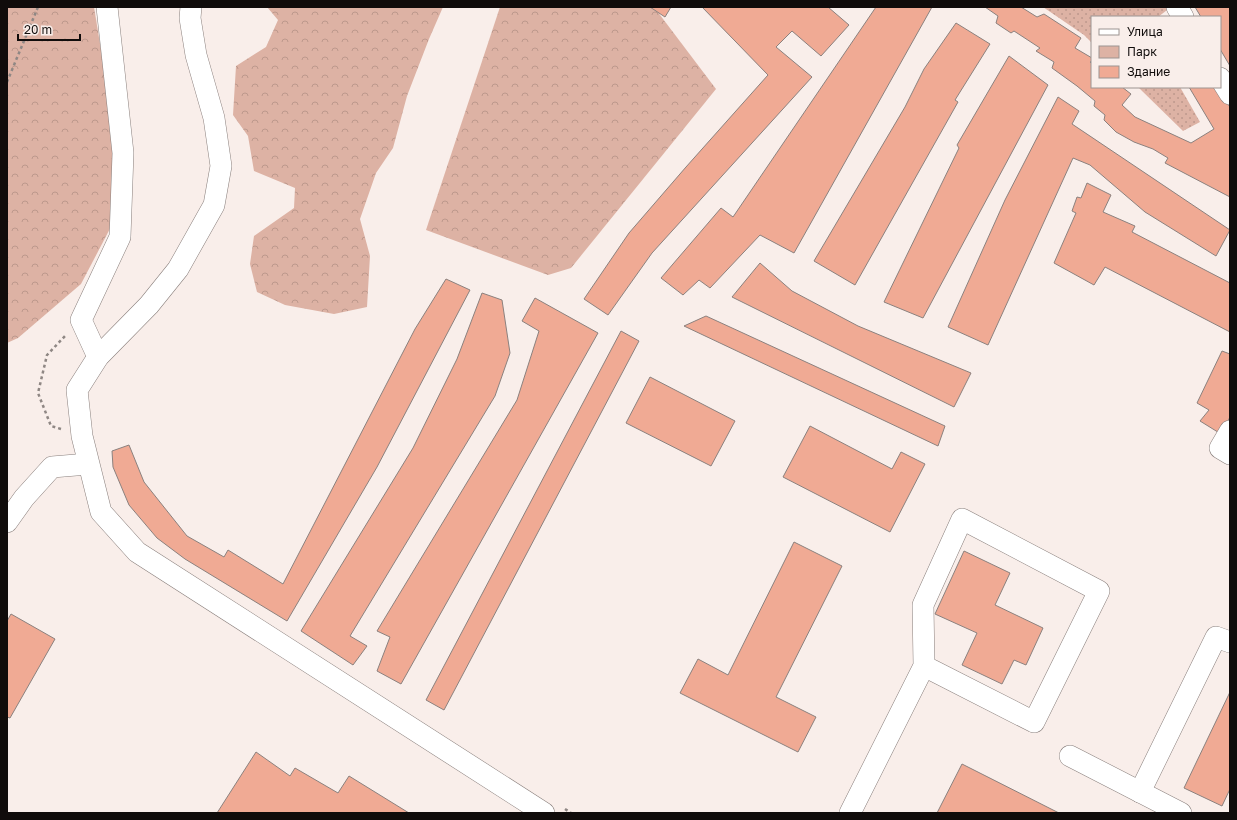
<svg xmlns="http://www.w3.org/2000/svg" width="1237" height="820" font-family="'Golos Text',sans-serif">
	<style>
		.green { fill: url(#green-dots) }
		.forest { fill: url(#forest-crowns) }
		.building { fill: #f0aa94; stroke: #8b817e }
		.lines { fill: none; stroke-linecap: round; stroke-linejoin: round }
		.minor-casing { stroke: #897f7c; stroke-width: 22 }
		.path { stroke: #8f8784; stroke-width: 2.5; stroke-dasharray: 3 3; stroke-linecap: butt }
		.minor { stroke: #fff; stroke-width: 21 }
	</style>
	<defs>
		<pattern id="green-dots" width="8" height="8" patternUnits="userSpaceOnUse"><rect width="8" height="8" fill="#ddb2a4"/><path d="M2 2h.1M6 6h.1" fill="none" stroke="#bd988c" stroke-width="1.8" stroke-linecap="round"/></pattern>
		<pattern id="forest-crowns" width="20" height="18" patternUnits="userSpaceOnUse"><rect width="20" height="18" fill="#ddb2a4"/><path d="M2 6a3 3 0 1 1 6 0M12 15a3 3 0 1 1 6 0" fill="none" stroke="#bd988c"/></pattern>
	</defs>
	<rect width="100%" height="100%" fill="#f9eeea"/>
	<g class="green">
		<polygon points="1043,7 1171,7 1158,17 1092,17 1092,43 1084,35"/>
		<polygon points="1138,87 1180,87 1200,122 1183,131"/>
	</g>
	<g class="forest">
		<polygon points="7,7 94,7 117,148 114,221 81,284 18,338 7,343"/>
		<polygon points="267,7 443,7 429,39 407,96 393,148 376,173 360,219 370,256 367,307 334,314 285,305 257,292 250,264 254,236 294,208 295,188 254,171 248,136 233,115 236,66 266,47 278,20"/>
		<polygon points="500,7 654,7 716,89 571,268 548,275 426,230"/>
	</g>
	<g class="building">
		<polygon points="650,7 671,7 665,17"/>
		<polygon points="702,7 828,7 849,25 821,56 792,31 776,47 812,77 652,253 608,315 584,299 629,233 686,167 768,75"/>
		<polygon points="876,7 932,7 794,253 760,235 710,288 699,280 683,295 661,278 721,208 733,217"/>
		<polygon points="985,7 1021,7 1037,17 1044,14 1081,38 1075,48 1092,58 1092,61 1090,62 1092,64 1092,87 1122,87 1131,94 1122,105 1135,117 1191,143 1214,129 1189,87 1216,87 1230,107 1230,197 1165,163 1168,158 1153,149 1134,142 1116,132 1104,120 1105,115 1094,106 1095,101 1077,86 1052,68 1054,62 1036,51 1040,48 1014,31 1011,33 996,23 998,16"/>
		<polygon points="1195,7 1230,7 1230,66 1220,49 1220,17 1201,17"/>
		<polygon points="956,23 990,44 955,100 958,102 855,285 814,261 905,107 924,69"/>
		<polygon points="1009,56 1048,85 923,318 884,302 959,148 957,145"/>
		<polygon points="1058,97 1079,111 1072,124 1230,230 1216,256 1145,212 1090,165 1073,158 988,345 948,327 1005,200"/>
		<polygon points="1087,183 1111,195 1103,212 1135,226 1132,232 1230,283 1230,332 1105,267 1094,285 1054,263 1076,213 1072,211 1077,197 1081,198"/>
		<polygon points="760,263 792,291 858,326 971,373 954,407 732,297"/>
		<polygon points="446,279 470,290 377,467 287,621 185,559 157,538 129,505 113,467 112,451 129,445 144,482 187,536 224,557 228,550 283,584 415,329"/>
		<polygon points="482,293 502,300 510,353 495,396 350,636 367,646 353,665 301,631 413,448 457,359"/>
		<polygon points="535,298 598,333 401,684 377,671 390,637 377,631 517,400 539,331 522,321"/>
		<polygon points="706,316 945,426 938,446 684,326"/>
		<polygon points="621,331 639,341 444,710 426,700"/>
		<polygon points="1222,351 1230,354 1230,417 1221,434 1200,421 1209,410 1197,403"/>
		<polygon points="650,377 735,421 711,466 626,423"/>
		<polygon points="810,426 892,469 901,452 925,464 890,532 783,477"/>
		<polygon points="794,542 842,566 776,697 816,717 798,752 680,693 698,659 728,675"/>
		<polygon points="964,551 1010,573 995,605 1043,628 1026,665 1014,660 1002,684 962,665 977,633 935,614"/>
		<polygon points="11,614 55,639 10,718 7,717 7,621"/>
		<polygon points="1230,692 1230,789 1222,806 1184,788"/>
		<polygon points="256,752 290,776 295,768 338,793 349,776 409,813 217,813"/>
		<polygon points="962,764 1059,813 937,813"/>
	</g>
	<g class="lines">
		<g class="minor-casing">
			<g id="minor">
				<polyline points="191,7 190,18 196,55 214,118 221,166 214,205 178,269 149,305 98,357 77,390 82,436 101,512 137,552 544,813"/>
				<polyline points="1177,7 1183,17"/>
				<polyline points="1220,78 1230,94"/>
				<polyline points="98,357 81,320 120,237 123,153 107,7"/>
				<polyline points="1230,431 1220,448 1230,454"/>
				<polyline points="7,522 24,498 52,467 88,464"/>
				<polyline points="1070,756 1181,813"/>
				<polyline points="1140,792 1216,637 1230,642"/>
				<polyline points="850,813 924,666 923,605 962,519 1099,591 1034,722 924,666"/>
			</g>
		</g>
		<g class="path">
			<polyline points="7,82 38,7"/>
			<polyline points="61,429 51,426 38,393 47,355 65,336"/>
			<polyline points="565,809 571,813"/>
		</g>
		<use href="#minor" class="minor"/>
	</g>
	<rect width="1237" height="820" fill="none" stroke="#100c0b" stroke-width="16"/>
	<rect x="1091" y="16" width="130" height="72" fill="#f9eeea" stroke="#9c9491"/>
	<rect x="1099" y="29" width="20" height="6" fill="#ffffff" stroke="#9c9491"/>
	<text x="1127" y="36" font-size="12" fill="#100c0b">Улица</text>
	<rect x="1099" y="46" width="20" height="12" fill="#ddb2a4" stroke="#9c9491"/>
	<text x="1127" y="56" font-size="12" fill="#100c0b">Парк</text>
	<rect x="1099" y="66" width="20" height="12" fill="#f0aa94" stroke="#9c9491"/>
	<text x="1127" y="76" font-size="12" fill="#100c0b">Здание</text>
	<path d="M18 34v6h62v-6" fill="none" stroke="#100c0b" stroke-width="2"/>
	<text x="24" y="34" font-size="12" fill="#100c0b" stroke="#f9eeea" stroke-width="3" paint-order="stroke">20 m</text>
</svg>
